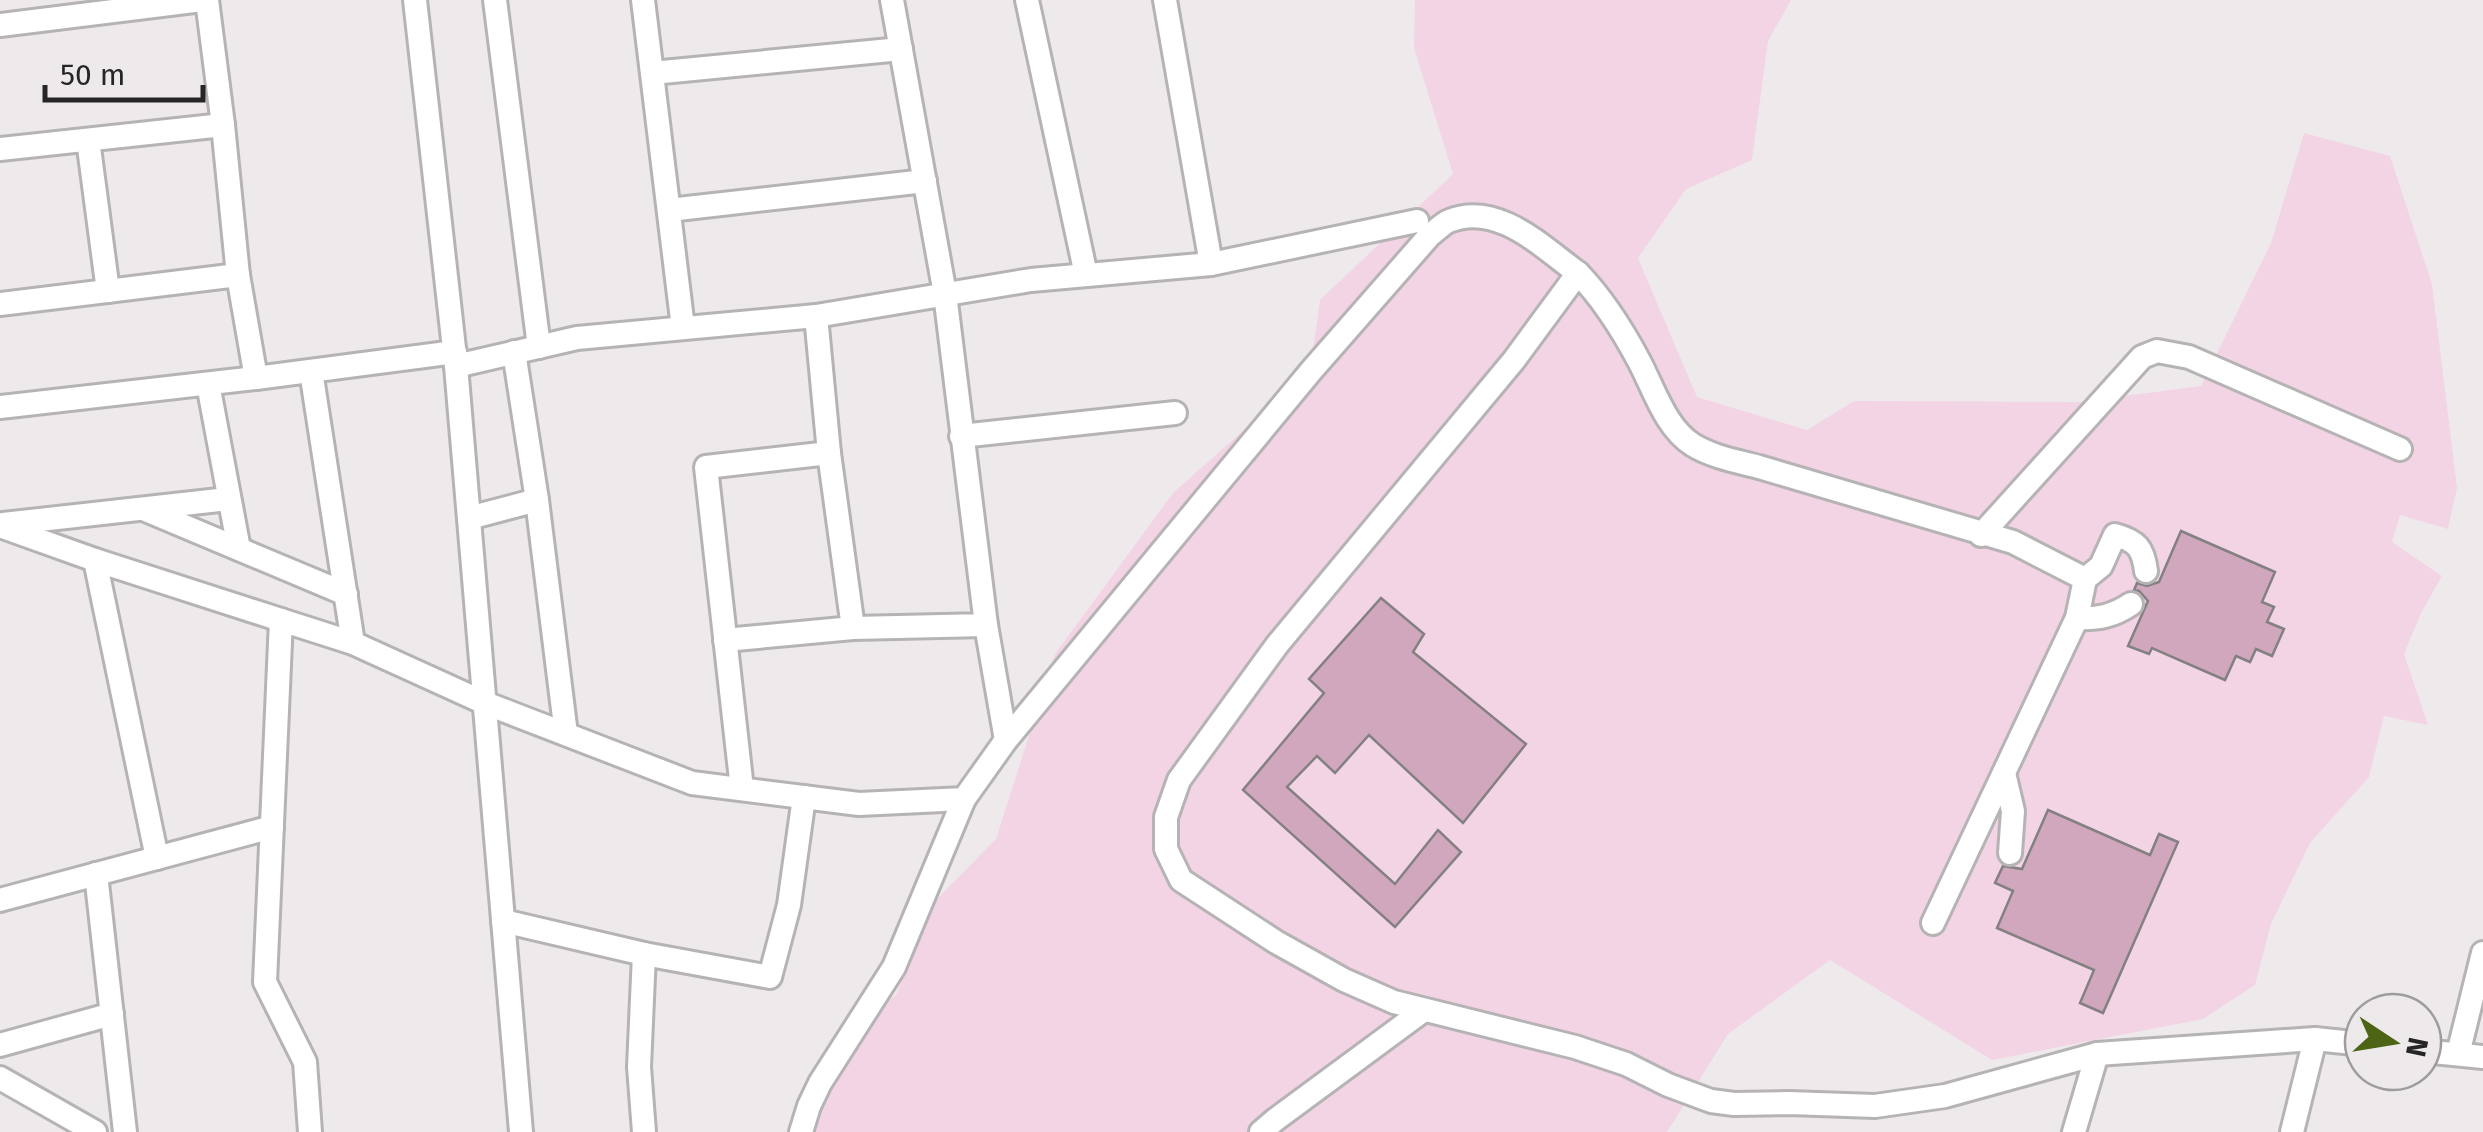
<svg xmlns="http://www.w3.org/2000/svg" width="2483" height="1132" font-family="'Fira Sans',sans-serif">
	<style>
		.green { fill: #f3d4e4 }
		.building { fill: #d1a7bd; stroke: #838081; stroke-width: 2.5 }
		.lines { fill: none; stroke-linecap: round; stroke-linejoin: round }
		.minor-casing { stroke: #b6b3b5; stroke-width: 28 }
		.minor { stroke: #fff; stroke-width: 22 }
	</style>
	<rect width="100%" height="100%" fill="#eeeaec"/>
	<polygon class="green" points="1415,0 1791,0 1768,41 1752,160 1686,189 1638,258 1697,397 1807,430 1854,401 2078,402 2201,386 2271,243 2304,133 2390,156 2432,284 2457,488 2448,529 2400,515 2392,542 2442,576 2421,613 2404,654 2428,725 2384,716 2369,777 2310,843 2271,924 2255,985 2203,1019 1992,1060 1830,960 1728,1034 1667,1132 816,1132 820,1102 856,1027 897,994 921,915 996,839 1055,654 1173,493 1310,371 1320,300 1453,174 1414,48"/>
	<g class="building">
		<polygon points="2181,531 2275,572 2262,602 2274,607 2267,622 2284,629 2272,656 2256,649 2250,662 2236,656 2225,680 2152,648 2149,654 2128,646 2148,601 2139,591 2134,590 2137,583 2147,586 2159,582"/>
		<polygon points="1381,598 1424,634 1413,652 1526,744 1463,823 1369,735 1335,773 1317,756 1287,787 1395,884 1438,830 1461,852 1395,927 1243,790 1324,693 1309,679"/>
		<polygon points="2048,810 2150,855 2159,834 2178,842 2103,1013 2080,1003 2094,970 1997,928 2013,891 1995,883 2003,866 2022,869"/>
	</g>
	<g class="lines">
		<g class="minor-casing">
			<g id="minor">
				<polyline points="207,0 223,125 238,275 256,378"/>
				<polyline points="415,0 456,366 521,1132"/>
				<polyline points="495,0 539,347"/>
				<polyline points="643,0 683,328"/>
				<polyline points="1027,0 1086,275"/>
				<polyline points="1165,0 1211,264"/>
				<polyline points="0,25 202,0"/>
				<polyline points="652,73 901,49"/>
				<polyline points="88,140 108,291"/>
				<polyline points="0,149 223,125"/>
				<polyline points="669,210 925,181"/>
				<path d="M1578,273c26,27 44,56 61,88 15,28 26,66 54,84 20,12 43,16 66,22l254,75 72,37 -8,39 -144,305"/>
				<polyline points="0,304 238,275"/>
				<polyline points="514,352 537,500 566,734"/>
				<polyline points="456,366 577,338 816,316 1031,280 1211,264 1417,221"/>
				<polyline points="311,371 353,643"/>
				<polyline points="208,384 239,549"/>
				<polyline points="0,407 256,378 455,352"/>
				<polyline points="961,436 1175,413"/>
				<polyline points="829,453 853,628"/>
				<polyline points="146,510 346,594"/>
				<polyline points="469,518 537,500"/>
				<polyline points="3,524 228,499"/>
				<polyline points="0,526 95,560 281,620"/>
				<polyline points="1981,535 2142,357 2157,351 2189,357 2400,449"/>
				<polyline points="95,560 157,858"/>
				<path d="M2085,579l16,-13 14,-31c22,6 28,13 31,36"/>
				<path d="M2077,618c22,1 36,-2 54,-14"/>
				<polyline points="986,625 1006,740"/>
				<polyline points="725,640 853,628 986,625 945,294 892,0"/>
				<polyline points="2004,773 2013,811 2010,853"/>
				<polyline points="742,789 706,467 829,453 816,316"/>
				<polyline points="96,874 125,1132"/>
				<polyline points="0,900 272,827"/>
				<polyline points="503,921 644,954 770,977 789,905 804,797"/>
				<polyline points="644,954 639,1067 644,1132"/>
				<polyline points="0,1045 112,1014"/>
				<polyline points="2423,1051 2483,1057"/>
				<polyline points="2458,1054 2483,953"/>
				<polyline points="0,1078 95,1132"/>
				<path d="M310,1132l-5,-70 -40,-80 16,-362 72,23 132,60 207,80 167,21 105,-5 42,-59 305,-369 119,-136c6,-4 12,-11 19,-14 48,-20 93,26 129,52l-64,87 -237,285 -98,135 -13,37v32l15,31 95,62 68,38 50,22 181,45 51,17 42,21 43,16 23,3 55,-1 86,3 70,-10 152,-42 218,-15 48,5"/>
				<polyline points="801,1132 809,1106 820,1083 894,967 964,799"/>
				<polyline points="1261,1132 1275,1120 1424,1010"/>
				<polyline points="2074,1132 2097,1054"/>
				<polyline points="2292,1132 2315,1039"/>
			</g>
		</g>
		<use href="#minor" class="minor"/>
	</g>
	<g transform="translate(2393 1042) rotate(102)"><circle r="48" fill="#eeeaec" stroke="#9e9c9d" stroke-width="2.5"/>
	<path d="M0-8L18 38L0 25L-18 38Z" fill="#4c6413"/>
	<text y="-15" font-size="28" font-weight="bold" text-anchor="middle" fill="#272627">N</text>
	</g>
	<path d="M45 85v15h158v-15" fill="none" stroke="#272627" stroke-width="5"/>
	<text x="60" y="85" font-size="30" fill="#272627" stroke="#eeeaec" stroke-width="8" paint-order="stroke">50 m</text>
</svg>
